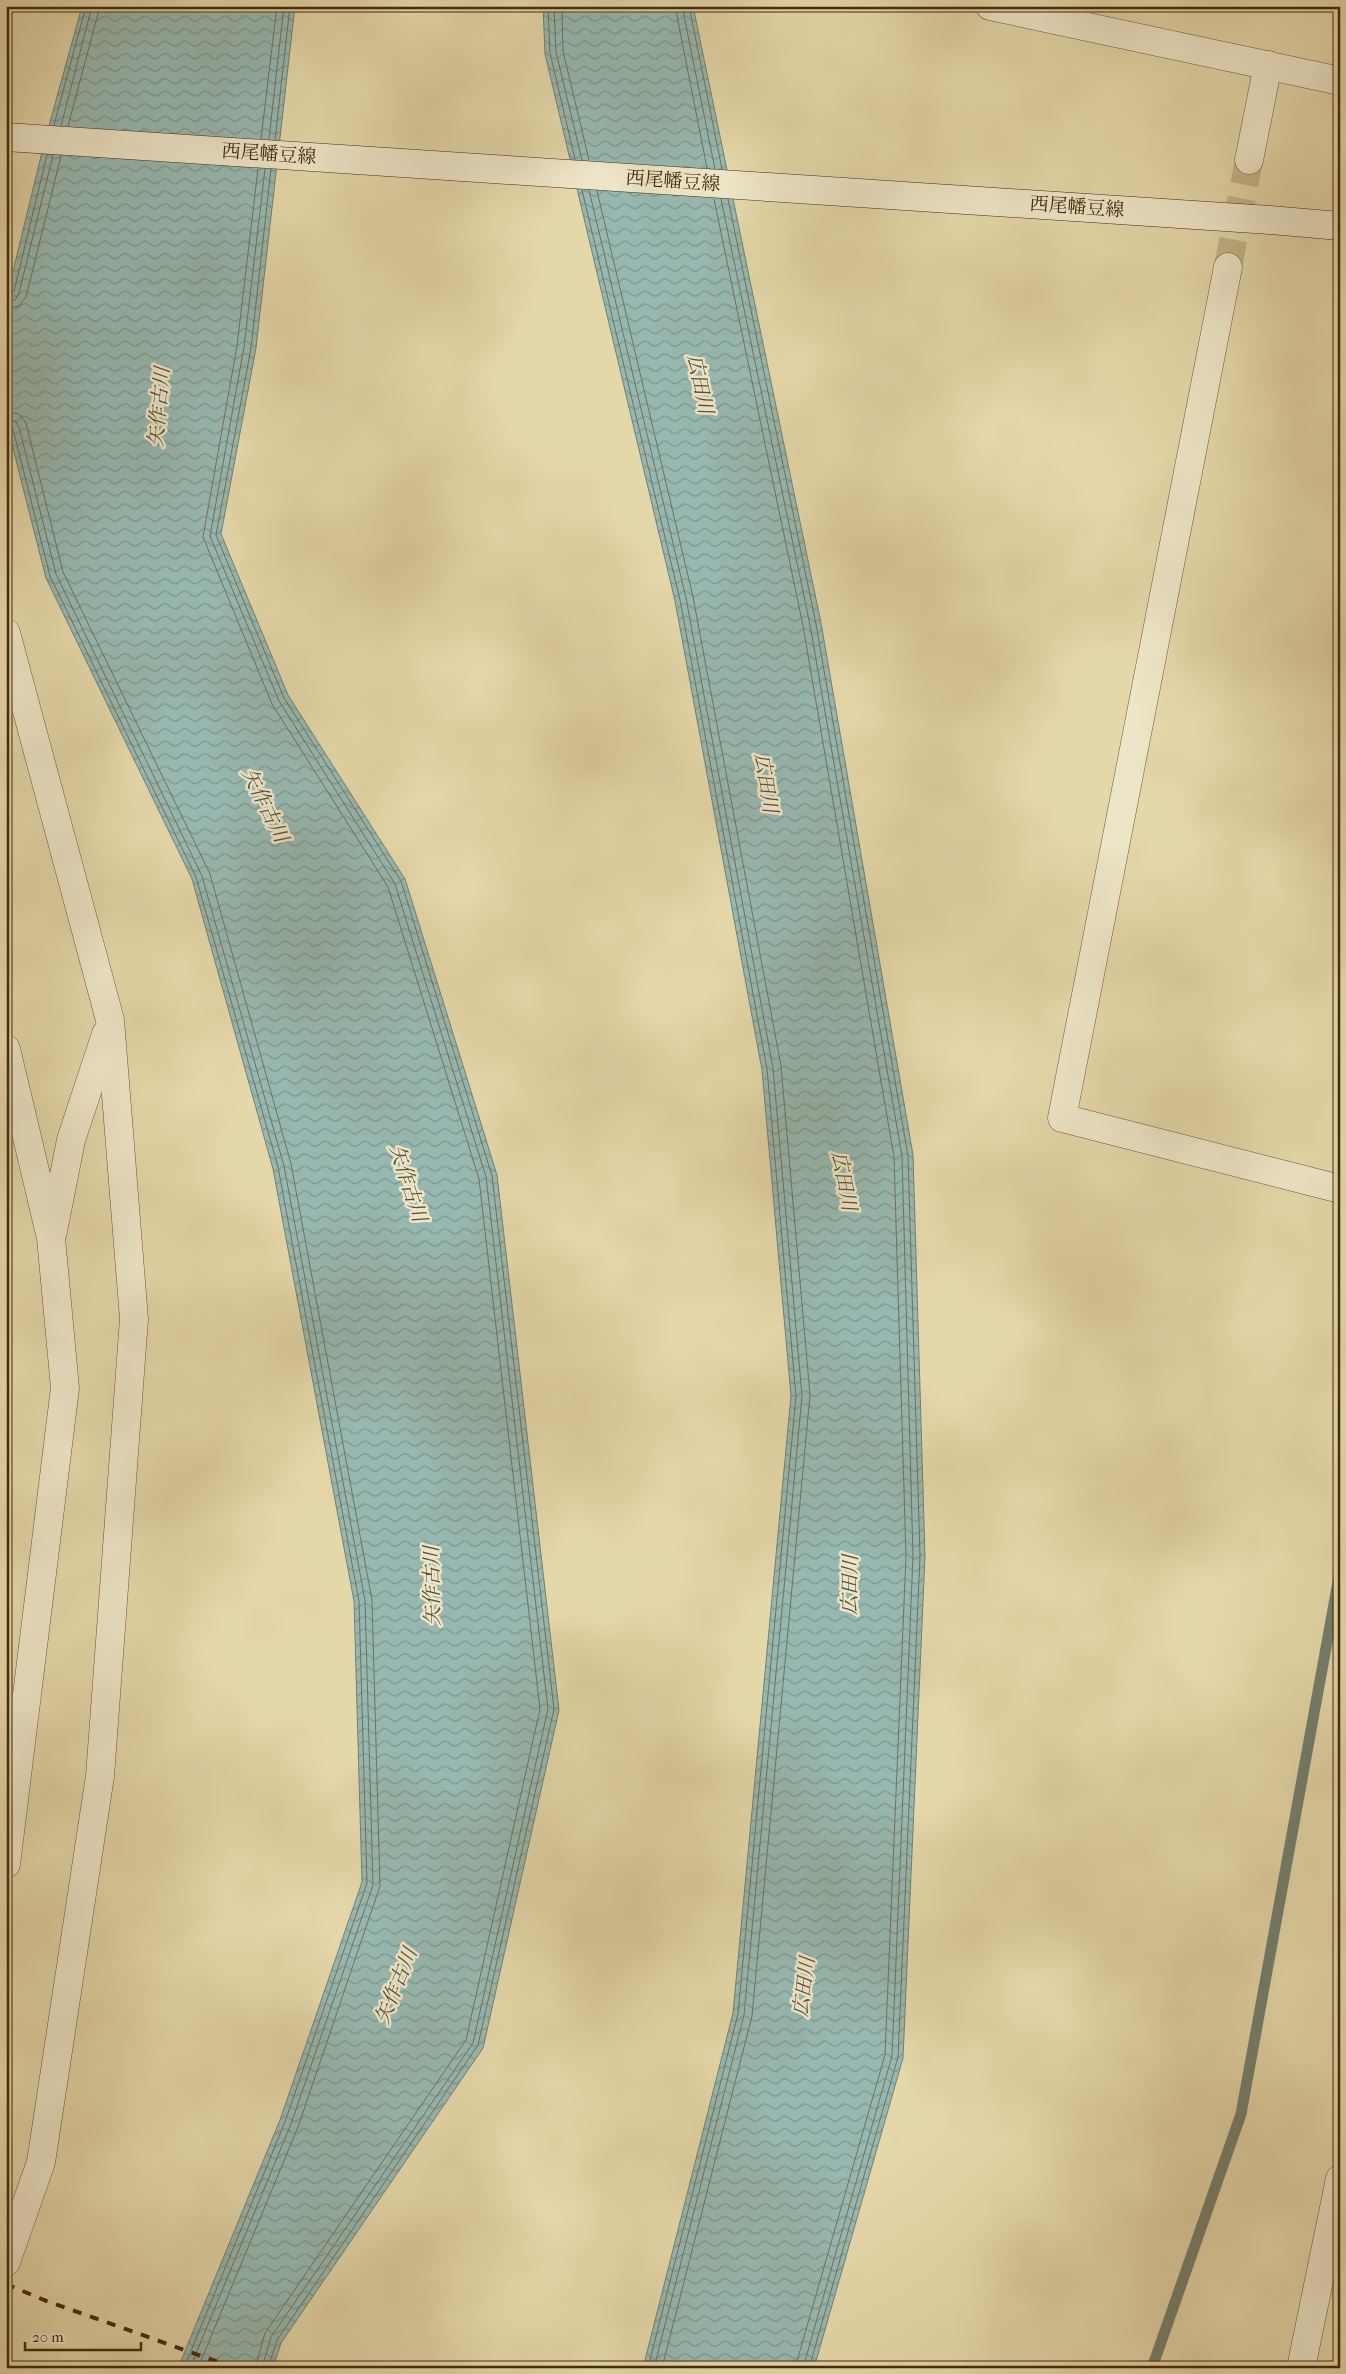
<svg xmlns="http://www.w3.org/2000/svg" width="1346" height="2374" font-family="'IM FELL French Canon','Noto Serif JP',serif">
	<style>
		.water { fill: url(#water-waves); stroke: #75806f }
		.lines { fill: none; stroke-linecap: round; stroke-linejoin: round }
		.shore { stroke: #6d725f; stroke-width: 1 }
		.stream { stroke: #75806f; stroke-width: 11 }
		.minor-tunnel { stroke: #c4b58a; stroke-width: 28; stroke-dasharray: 28 14; stroke-linecap: butt }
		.minor-casing { stroke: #6b5635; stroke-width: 29 }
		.secondary-casing { stroke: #432b0e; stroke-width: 29 }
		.minor { stroke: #ede5c7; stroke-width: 28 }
		.secondary { stroke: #ede5c7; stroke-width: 28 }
		.rail { stroke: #432b0e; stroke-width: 4; stroke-dasharray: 9 9; stroke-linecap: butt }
		.labels { text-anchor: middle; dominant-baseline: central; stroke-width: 5; stroke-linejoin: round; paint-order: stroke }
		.street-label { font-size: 19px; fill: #432b0e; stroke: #ede5c7 }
		.water-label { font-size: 20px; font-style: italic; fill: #584e36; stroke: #ede5c7 }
	</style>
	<defs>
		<pattern id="water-waves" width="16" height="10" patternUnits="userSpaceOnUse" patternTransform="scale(1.25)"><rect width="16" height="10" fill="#97b8b0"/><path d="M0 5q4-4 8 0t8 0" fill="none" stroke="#7d968e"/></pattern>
	</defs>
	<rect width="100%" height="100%" fill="#e4d7a9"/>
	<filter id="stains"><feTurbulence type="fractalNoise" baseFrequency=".004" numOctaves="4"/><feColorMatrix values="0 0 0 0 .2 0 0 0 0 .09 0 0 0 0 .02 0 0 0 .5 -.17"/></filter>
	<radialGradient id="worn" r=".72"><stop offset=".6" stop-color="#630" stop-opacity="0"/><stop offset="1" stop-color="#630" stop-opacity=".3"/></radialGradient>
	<g class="water">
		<polygon points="82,6 295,6 256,348 221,534 288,695 405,879 497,1175 559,1710 483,2048 281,2343 273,2368 178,2368 280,2120 362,1882 354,1601 273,1169 192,879 46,578 6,421 6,300 44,144"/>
		<polygon points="543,6 693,6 821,623 913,1155 925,1556 903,2058 814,2368 643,2368 733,2013 791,1396 762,1070 675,601 545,54"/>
	</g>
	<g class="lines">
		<g class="shore">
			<polyline points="548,6 550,53 575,159"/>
			<polyline points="554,6 556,52 582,160"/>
			<polyline points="562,6 563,51 589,160"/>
			<polyline points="675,6 707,168"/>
			<polyline points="682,6 715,169"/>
			<polyline points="689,6 722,169"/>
			<polyline points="54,125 86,6"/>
			<polyline points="61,126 92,6"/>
			<polyline points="68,126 100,6"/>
			<polyline points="261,139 277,6"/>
			<polyline points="269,139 284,6"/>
			<polyline points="275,140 290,6"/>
			<polyline points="582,190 680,600 767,1069 796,1396 738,2014 648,2368"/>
			<polyline points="589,190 686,598 773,1068 802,1396 744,2015 654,2368"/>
			<polyline points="597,191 693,597 781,1066 810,1395 752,2016 662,2368"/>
			<polyline points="714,199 803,626 894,1157 906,1556 885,2055 795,2368"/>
			<polyline points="721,199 810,625 902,1156 913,1556 892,2056 803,2368"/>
			<polyline points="728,199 816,624 908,1156 920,1556 898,2057 809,2368"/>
			<polyline points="6,296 14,291 47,155"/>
			<polyline points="6,302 15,300 19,293 53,155"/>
			<polyline points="6,309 19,306 26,297 61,156"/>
			<polyline points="6,411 19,414 26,423 63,572 210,874 291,1164 372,1600 380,1886 298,2127 198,2368"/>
			<polyline points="6,418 15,421 19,427 56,574 202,876 284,1166 365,1600 373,1885 291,2124 190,2368"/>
			<polyline points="6,425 13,429 50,576 196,877 278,1167 359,1601 367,1883 285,2122 184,2368"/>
			<polyline points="255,2368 265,2333 466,2040 540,1709 479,1179 388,887 272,704 203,537 237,346 258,169"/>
			<polyline points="262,2368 271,2337 473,2043 548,1709 486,1177 395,884 279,701 210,536 244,347 265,169"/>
			<polyline points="268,2368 277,2340 478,2045 554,1709 492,1176 401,881 284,698 216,535 251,348 271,169"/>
		</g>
		<polyline class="stream" points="1152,2368 1241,2114 1340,1571"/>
		<polyline class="minor-tunnel" points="1228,267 1249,160"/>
		<g class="minor-casing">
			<g id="minor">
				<polyline points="990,6 1340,81"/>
				<polyline points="1249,160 1268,65"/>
				<polyline points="1228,267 1062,1118 1340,1189"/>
				<polyline points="6,633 110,1020 134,1319 100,1776 41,2162 6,2262"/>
				<polyline points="6,1049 51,1238 65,1388 6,1864"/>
				<polyline points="53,1231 71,1140 106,1034"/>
				<polyline points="1301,2368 1340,2179"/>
			</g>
		</g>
		<g class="secondary-casing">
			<polyline id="secondary" points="6,137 1270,220 1340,226"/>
		</g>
		<use href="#minor" class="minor"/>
		<use href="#secondary" class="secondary"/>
		<polyline class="rail" points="6,2284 44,2300 235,2368"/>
	</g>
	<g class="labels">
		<g class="street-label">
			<text transform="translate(269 154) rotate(4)">西尾幡豆線</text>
			<text transform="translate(673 181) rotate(4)">西尾幡豆線</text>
			<text transform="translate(1077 207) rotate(4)">西尾幡豆線</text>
		</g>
		<g class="water-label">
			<text transform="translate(700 384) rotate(78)">広田川</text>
			<text transform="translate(159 407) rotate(-85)">矢作古川</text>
			<text transform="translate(766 783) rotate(81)">広田川</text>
			<text transform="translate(265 805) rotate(64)">矢作古川</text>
			<text transform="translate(844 1181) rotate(79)">広田川</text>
			<text transform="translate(408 1183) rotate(72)">矢作古川</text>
			<text transform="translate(850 1585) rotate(-89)">広田川</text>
			<text transform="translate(432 1586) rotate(-91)">矢作古川</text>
			<text transform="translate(396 1986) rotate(-68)">矢作古川</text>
			<text transform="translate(804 1987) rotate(-83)">広田川</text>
		</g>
	</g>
	<rect width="1346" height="2374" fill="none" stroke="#e4d7a9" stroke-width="25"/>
	<rect x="8" y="8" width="1331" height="2359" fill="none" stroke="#432b0e" stroke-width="2.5"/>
	<rect x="12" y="12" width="1321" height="2349" fill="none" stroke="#432b0e"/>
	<path d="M25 2342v8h116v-8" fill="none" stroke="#432b0e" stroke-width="2.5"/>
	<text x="32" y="2342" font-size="15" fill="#432b0e" stroke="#ede5c7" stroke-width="4" paint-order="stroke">20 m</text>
	<rect width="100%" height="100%" filter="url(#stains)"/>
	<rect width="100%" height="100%" fill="url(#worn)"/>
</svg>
